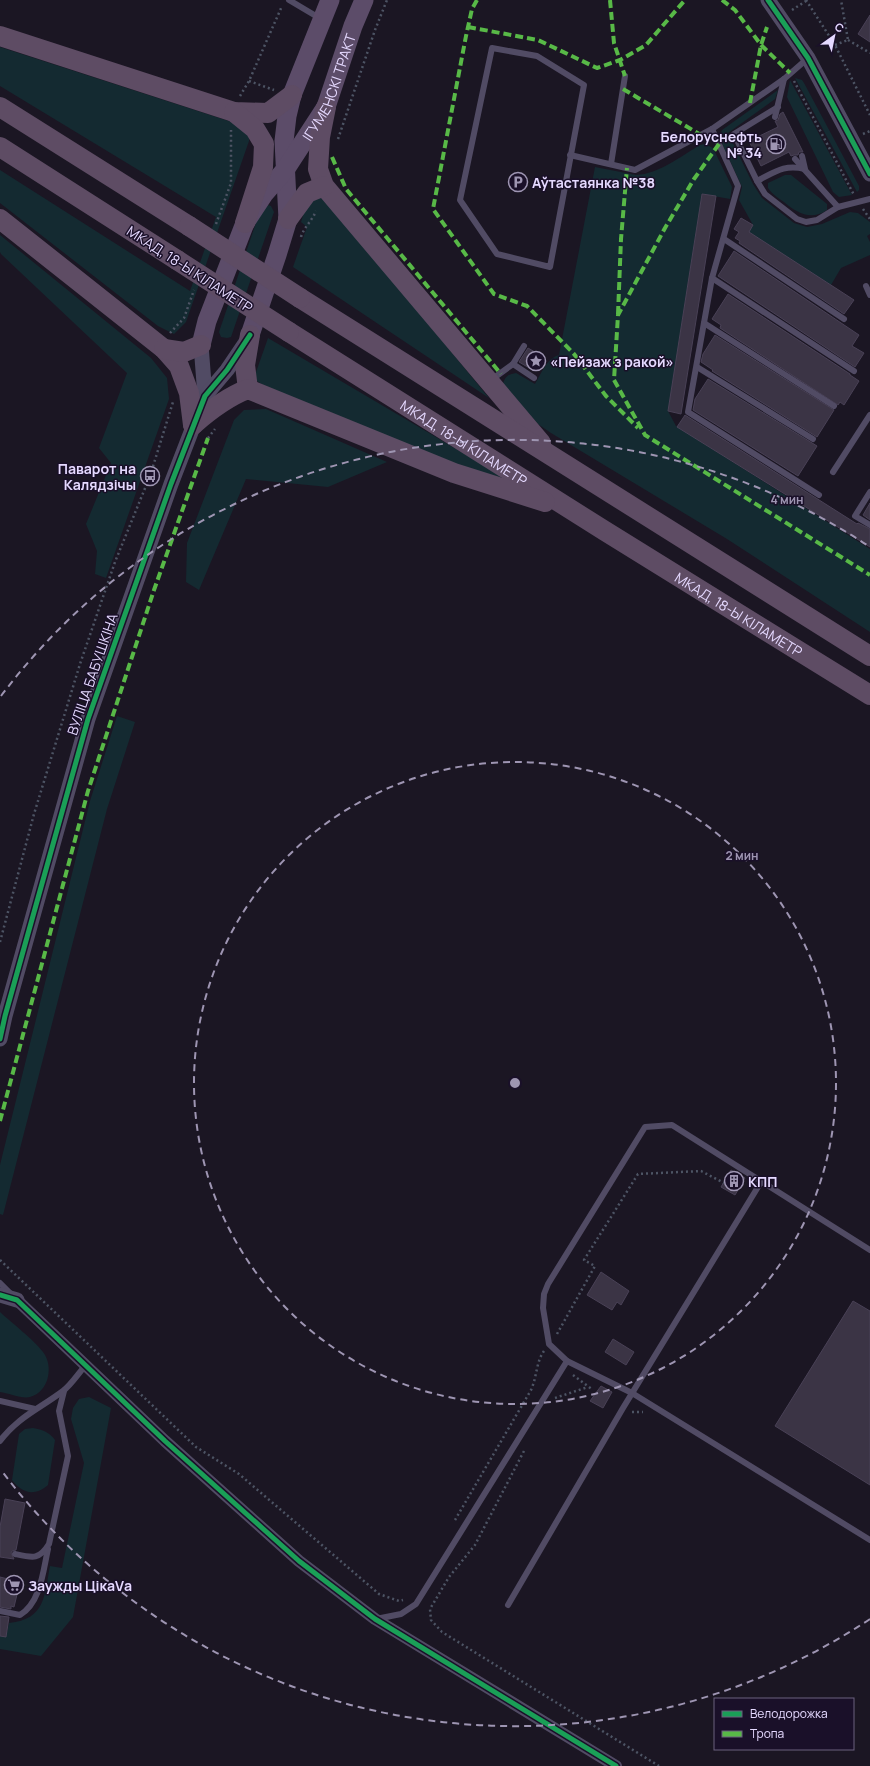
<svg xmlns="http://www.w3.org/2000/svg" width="870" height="1766" font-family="Manrope,sans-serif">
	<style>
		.green { fill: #142a31 }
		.building { fill: #3b3445; stroke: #494156 }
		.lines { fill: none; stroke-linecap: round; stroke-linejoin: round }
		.path { stroke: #4d5464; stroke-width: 2.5; stroke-dasharray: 2 3; stroke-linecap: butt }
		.service { stroke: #514b64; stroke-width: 6 }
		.minor { stroke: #514b64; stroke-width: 12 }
		.tertiary { stroke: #514b64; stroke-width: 15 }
		.primary { stroke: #5c4c69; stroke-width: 19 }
		.trunk { stroke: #5e4c64; stroke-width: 20 }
		.trunk-bridge { stroke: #5e4c64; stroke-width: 20 }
		.quiet { stroke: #58b947; stroke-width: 4; stroke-dasharray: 8 4; stroke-linecap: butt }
		.cycleway-casing { stroke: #1a1029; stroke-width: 8 }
		.cycleway { stroke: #1a9f57; stroke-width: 5 }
		.ring { fill: none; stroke: #9e95b2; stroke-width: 2; stroke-dasharray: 7 5 }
		.labels { text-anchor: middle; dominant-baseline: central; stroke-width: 3; stroke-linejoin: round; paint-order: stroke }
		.street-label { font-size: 14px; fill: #e5d9ff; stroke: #1a1029 }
		.poi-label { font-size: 14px; font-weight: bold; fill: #e5d9ff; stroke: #1a1029; text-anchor: start }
		.centre { fill: #9e95b2; stroke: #1a1029; stroke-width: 2 }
		.ring-label { font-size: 12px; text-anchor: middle; font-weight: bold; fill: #9e95b2; stroke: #1a1029; stroke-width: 3; stroke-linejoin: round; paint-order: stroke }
	</style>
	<rect width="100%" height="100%" fill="#1b1623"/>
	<g class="green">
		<polygon points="0,47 238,124 249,134 249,141 186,322 174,334 158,326 0,203 0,170 190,291 216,217 0,86"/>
		<polygon points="795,78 802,80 804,83 859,186 859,190 857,192"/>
		<polygon points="790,80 852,195 839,197 833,192 787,97"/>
		<polygon points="778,90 775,99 728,133 753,184 762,198 794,223 807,227 822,224 850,212 858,213 870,222 870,234 867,236 870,242 870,255 841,268 831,285 748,232 753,225 739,200 742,187 719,137 722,130"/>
		<path d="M705,144l8,4 19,39 -2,12 -28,-5 -34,217 8,15 194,123v83l-143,-93 -176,-106 -13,-9 -35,-40c2,-8 6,-10 13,-11l19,11c6,-10 12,-26 24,-29l36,-188 41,8c23,-1 45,-19 64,-30z"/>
		<path d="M785,175h6l36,29v6c-16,11 -30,3 -43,-8 -6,-4 -12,-8 -16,-14v-5z"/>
		<polygon points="319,195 327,200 489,398 293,267 307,227 301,222 308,200"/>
		<polygon points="265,204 271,206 274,212 231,337 227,338 221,337 219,332 261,208"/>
		<polygon points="0,235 151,358 167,378 169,399 106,578 95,574 97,551 86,524 111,463 99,448 127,373 1,254 0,252"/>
		<polygon points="268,338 519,486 433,457 263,385 257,381 255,375"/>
		<polygon points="266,409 387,462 328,487 246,479 199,590 186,582 187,543 234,420 244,410"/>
		<polygon points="117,716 135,722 107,809 3,1215 0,1214 0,1165 90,801"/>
		<path d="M0,1312c12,11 34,28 43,40 11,14 6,40 -13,45 -8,2 -22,-4 -30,-5z"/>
		<path d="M89,1397l22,11 -38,209 -32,39 -41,-7v-18l7,1 2,-9c37,-4 35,-27 41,-57l12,2 22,-105 -13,-44 2,-11 6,-9z"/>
		<path d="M33,1428c10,2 16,4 22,12l-7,45c-14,12 -26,8 -36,-5l7,-46 6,-5z"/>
	</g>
	<g class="building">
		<polygon points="870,15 870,42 858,34"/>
		<polygon points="783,112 803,152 799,152 798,155 794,155 791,156 789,152 761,166 749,141 778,127 775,121 778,120 780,114"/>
		<polygon points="702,194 716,196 681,414 668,411"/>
		<polygon points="741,218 753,225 749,232 854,300 844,314 739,243 740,241 735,238 739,232 734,229"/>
		<polygon points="734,251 859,335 852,346 864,353 855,367 718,276"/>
		<polygon points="728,294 850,374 850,375 859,381 844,405 840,402 838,405 720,328 721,325 712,319"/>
		<polygon points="715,335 834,410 817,437 712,371 713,370 701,362 703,354"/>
		<polygon points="528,348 540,355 531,369 519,362"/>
		<polygon points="708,379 817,446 798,476 693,410 695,399"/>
		<polygon points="685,415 857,524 858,523 870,529 870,547 677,427"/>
		<polygon points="870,503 870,520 863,515"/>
		<polygon points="731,1170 745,1178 735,1195 721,1187"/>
		<polygon points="601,1272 629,1291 621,1305 617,1302 612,1310 587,1295"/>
		<polygon points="853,1301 870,1311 870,1485 775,1426"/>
		<polygon points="613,1339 634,1352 626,1365 605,1352"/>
		<polygon points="601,1386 612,1392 603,1408 590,1401"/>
		<polygon points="5,1499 25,1503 16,1550 12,1551 11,1553 14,1559 0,1557 0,1527"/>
		<polygon points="0,1577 20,1582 14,1607 11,1606 11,1609 0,1607"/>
		<polygon points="0,1616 9,1617 6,1637 0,1636"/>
	</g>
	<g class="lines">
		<g class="path">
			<polyline points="806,0 835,45 870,115"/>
			<polyline points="792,10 806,1"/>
			<polyline points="848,40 870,53"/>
			<polyline points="835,45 848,40 841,0"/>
			<polyline points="249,81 274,90"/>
			<polyline points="794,81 854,195"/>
			<polyline points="240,96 249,81 282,6"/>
			<polyline points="863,134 870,131"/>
			<polyline points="338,139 375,30 387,0"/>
			<polyline points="863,209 870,219"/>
			<polyline points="216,224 231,183 231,130"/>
			<path d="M301,237c3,-10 11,-16 15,-26"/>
			<polyline points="170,333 184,318 194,290"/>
			<polyline points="208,438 215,429"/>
			<polyline points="150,476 159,479"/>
			<polyline points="0,942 34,814 80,664 115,562 150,476 173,402"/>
			<polyline points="0,1260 196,1447 239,1474 379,1594 399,1601 403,1600"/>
			<polyline points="557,1334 595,1266 584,1260 638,1174 701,1171 724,1183"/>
			<polyline points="573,1375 593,1390"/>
			<polyline points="555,1398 588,1387"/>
			<polyline points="632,1412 643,1412"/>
			<polyline points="524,1451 475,1545 449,1577 430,1609 431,1620 442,1632 659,1766"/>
			<path d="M455,1520l76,-130c6,-13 5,-28 13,-39"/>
		</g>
		<g class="service">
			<polyline points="289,0 321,19"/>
			<polygon points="492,48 537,56 584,85 550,267 497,254 460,200"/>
			<polyline points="778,107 734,134 757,181 765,194 797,219 806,222 817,220 838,207 870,199"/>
			<polyline points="775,117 784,79"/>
			<polyline points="712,129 738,186 712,278 688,412 819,495"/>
			<polyline points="570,155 635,170 712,129 784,79 807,59"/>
			<polyline points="795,159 838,207"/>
			<polyline points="611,164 625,76"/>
			<path d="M757,181c18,-9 27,-17 48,-12l-3,-13"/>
			<polyline points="724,239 844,319"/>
			<polyline points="712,278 854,371"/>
			<polyline points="866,286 870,295"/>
			<polyline points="704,323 834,406"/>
			<polyline points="524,346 513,364 534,378"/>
			<polyline points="697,367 813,439"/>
			<polyline points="491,380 513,364"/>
			<polyline points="833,472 870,415"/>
			<polyline points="870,492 855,516 870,525"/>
			<polyline points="0,1283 12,1295"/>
			<polyline points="567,1361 549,1344 543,1308 544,1294 548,1284 645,1127 672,1125 870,1250"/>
			<polyline points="0,1401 35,1409"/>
			<path d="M0,1441c18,-24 39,-32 63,-50 8,-6 15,-17 22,-25"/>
			<path d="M15,1554c18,4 24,6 34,-10l19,-88 -9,-45 5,-20"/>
			<polyline points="508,1605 623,1408 761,1182"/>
			<path d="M0,1611l20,4c21,-13 23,-44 28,-66"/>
			<polyline points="376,1619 401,1614 416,1604 567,1361 632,1393 870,1540"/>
		</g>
		<polyline class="minor" points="17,1300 165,1441 299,1561 375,1619 616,1766"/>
		<g class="tertiary">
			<polyline points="768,0 808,58 870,174"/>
			<polyline points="201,345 205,396"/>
			<polyline points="0,1039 5,1016 88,719 171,484 205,396 227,370 248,339"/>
			<polyline points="0,1295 17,1300"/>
		</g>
		<g class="primary">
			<polyline points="250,335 277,255 288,219 284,141 287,116 292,95 330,0"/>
			<path id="s1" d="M201,345l6,-24 38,-98 19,-29 21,-24 41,-63 27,-81 11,-26"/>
		</g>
		<g class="trunk">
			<polyline points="0,36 234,112 268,113 292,95"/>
			<polyline points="0,107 189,226"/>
			<polyline points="326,107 320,137 318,169 324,186 541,443"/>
			<polyline points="234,112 255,129 264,144 263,167 245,223"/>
			<polyline points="0,147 177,260"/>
			<polyline points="0,219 164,349 179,366 189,393 193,425"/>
			<polyline points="288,219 307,193 324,186"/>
			<polyline points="300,298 870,656"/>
			<path id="s2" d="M289,332l316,199 265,164"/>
			<polyline points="164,349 184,352 201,345"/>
			<polyline points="248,389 245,365 250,335"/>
			<path d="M193,425c17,-15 34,-28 55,-36l206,84 91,29"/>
		</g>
		<g class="trunk-bridge">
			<polyline points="189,226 300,298"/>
			<polyline points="177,260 289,332"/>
		</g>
		<g class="quiet">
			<polyline points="477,0 472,9 466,36 433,209 494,294 527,306 574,354 606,396 638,428"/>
			<polyline points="610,0 614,43 625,76"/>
			<polyline points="722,0 735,10 761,45 790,73"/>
			<polyline points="468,27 538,40 597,68 620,60 646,45 685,0"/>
			<polyline points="623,89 701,135"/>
			<polyline points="750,103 761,45 767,27"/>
			<polyline points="719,144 694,179 665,228 618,315 614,380 645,435 870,575"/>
			<polyline points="332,157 346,189 501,374"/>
			<polyline points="618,314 621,239 627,168"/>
			<polyline points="0,1121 88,791 154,590 208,438"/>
		</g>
		<g class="cycleway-casing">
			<g id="cycleway">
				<polyline points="768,0 808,58 870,174"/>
				<polyline points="0,1039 5,1016 88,719 171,484 205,396 227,370 250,335"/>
				<polyline points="0,1295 17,1300 165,1441 299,1561 375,1619 616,1766"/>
			</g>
		</g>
		<use href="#cycleway" class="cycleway"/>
	</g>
	<g class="ring">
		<circle cx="515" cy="1083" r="321"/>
		<path d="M870 1619A643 643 0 0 1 1 1470M1 696A643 643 0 0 1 870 547"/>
	</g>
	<defs>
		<g id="fuel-ring" transform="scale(1)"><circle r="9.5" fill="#1a1029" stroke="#9e95b2" stroke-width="1.5"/><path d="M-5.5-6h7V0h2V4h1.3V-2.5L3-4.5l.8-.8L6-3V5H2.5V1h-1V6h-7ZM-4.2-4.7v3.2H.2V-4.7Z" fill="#9e95b2"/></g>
		<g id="parking-ring" transform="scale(1)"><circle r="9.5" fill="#1a1029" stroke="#9e95b2" stroke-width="1.5"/><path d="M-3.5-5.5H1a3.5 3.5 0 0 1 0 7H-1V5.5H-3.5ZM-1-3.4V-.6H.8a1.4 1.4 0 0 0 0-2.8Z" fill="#9e95b2"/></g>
		<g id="sight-ring" transform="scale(1)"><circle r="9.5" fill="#1a1029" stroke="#9e95b2" stroke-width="1.5"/><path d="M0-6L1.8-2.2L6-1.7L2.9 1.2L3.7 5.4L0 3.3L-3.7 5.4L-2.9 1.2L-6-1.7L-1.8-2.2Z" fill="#9e95b2"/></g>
		<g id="bus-ring" transform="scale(1)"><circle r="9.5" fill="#1a1029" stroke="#9e95b2" stroke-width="1.5"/><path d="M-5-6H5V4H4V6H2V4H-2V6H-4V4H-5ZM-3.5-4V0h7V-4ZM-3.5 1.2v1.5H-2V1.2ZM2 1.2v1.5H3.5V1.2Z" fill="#9e95b2"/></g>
		<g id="building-ring" transform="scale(1)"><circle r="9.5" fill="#1a1029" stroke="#9e95b2" stroke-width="1.5"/><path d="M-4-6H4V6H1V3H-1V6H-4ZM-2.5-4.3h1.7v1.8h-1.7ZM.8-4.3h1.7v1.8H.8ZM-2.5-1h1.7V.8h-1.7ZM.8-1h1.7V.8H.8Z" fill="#9e95b2"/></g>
		<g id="supermarket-ring" transform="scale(1)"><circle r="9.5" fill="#1a1029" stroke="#9e95b2" stroke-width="1.5"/><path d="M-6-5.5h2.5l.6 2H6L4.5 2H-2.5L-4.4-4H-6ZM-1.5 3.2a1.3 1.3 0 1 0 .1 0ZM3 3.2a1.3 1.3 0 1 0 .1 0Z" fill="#9e95b2"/></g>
	</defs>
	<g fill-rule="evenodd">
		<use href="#fuel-ring" x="776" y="144"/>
		<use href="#parking-ring" x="518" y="182"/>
		<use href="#sight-ring" x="536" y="361"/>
		<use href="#bus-ring" x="150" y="476"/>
		<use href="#building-ring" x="734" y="1181"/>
		<use href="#supermarket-ring" x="14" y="1585"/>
	</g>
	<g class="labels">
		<g class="street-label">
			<text stroke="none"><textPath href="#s1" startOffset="291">ІГУМЕНСКІ ТРАКТ</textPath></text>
			<text transform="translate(190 269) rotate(33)">МКАД, 18-Ы КІЛАМЕТР</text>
			<text stroke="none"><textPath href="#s2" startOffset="207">МКАД, 18-Ы КІЛАМЕТР</textPath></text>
			<text stroke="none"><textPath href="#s2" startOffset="531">МКАД, 18-Ы КІЛАМЕТР</textPath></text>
			<text transform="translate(92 674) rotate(-71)">ВУЛІЦА БАБУШКІНА</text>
		</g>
		<g class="poi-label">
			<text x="762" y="136" text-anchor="end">Белоруснефть<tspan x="762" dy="16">№ 34</tspan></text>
			<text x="532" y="182">Аўтастаянка №38</text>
			<text x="550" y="361">«Пейзаж з ракой»</text>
			<text x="136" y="468" text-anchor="end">Паварот на<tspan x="136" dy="16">Калядзічы</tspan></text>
			<text x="748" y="1181">КПП</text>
			<text x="28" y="1585">Заужды ЦікаVа</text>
		</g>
	</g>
	<circle cx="515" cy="1083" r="6" class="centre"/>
	<g class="ring-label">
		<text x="787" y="504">4 мин</text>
		<text x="742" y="860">2 мин</text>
	</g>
	<rect x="714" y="1698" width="140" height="52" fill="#1a1029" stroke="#6b607f"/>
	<rect x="722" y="1711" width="20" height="6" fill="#1a9f57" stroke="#6b607f"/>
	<text x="750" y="1718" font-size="12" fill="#e5d9ff">Велодорожка</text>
	<rect x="722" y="1731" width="20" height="6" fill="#58b947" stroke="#6b607f"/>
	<text x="750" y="1738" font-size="12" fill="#e5d9ff">Тропа</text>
	<g transform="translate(834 36) rotate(33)" stroke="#1a1029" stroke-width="3" paint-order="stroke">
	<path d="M0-3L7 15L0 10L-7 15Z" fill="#e5d9ff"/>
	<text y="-6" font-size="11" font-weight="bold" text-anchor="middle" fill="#e5d9ff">С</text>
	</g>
</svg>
